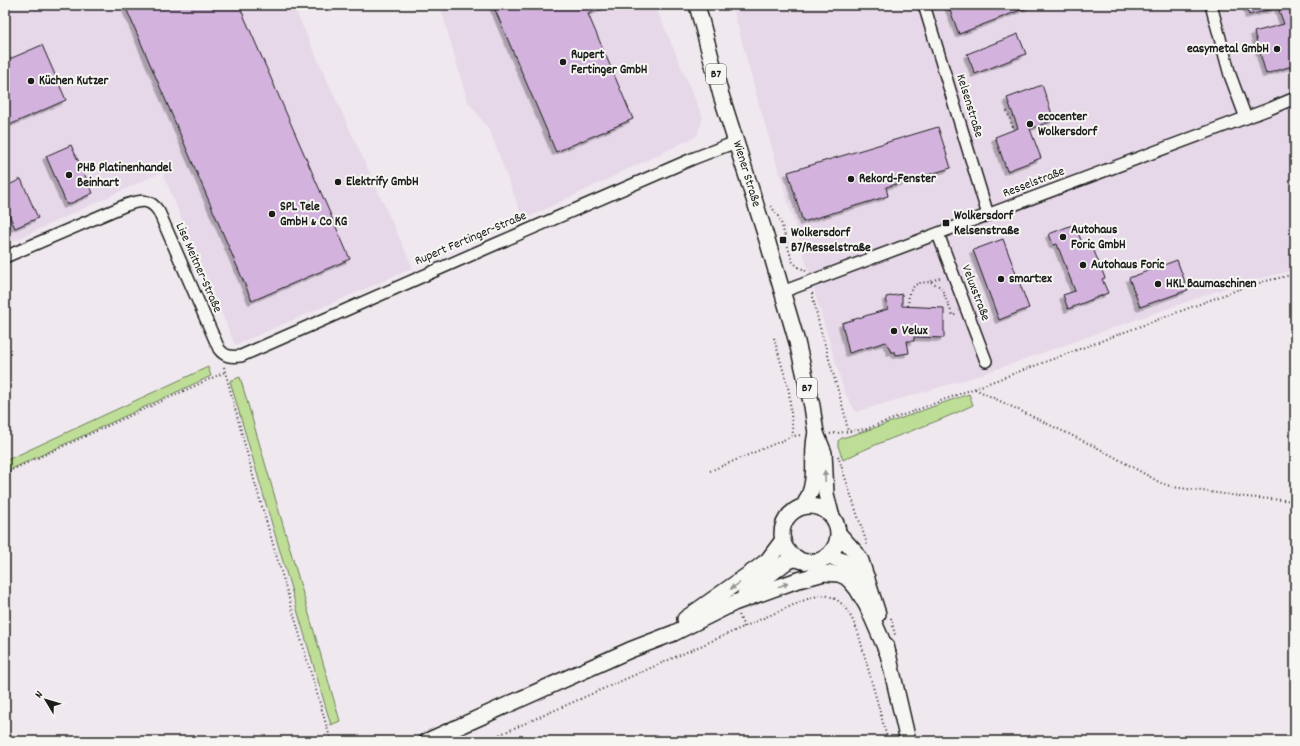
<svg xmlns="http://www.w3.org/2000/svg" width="1300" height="746" font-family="Dekko,sans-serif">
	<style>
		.built { fill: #e7d8e9 }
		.green { fill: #bede97; stroke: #6d7d5a }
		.building { fill: #d3b2de; stroke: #1c1c1c; filter: url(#shadow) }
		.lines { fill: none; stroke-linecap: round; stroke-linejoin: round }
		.minor-casing { stroke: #1c1c1c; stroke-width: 14 }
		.major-casing { stroke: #1c1c1c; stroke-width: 18 }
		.path { stroke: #1c1c1c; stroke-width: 2; stroke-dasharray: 1 3; stroke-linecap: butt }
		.minor { stroke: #f6f6f2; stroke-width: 11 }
		.major { stroke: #f6f6f2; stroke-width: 15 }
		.oneway { fill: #949492 }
		.poi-dot { fill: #1c1c1c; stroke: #f6f6f2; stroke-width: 1.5 }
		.labels { text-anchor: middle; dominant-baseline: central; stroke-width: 4; stroke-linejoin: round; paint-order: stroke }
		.shield { fill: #f6f6f2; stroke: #5d5d5c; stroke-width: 1 }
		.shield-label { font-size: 12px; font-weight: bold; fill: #1c1c1c }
		.poi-label { font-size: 13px; font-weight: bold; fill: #1c1c1c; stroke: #f6f6f2; text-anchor: start }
		.street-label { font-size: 13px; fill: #1c1c1c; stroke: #f6f6f2 }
	</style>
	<defs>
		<filter id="shadow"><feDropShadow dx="-3.5" dy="3.5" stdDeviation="0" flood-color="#0004"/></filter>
	</defs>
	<rect width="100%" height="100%" fill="#efe8ee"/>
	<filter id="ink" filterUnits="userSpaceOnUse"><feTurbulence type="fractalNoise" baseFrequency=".025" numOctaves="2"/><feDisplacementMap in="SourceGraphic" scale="8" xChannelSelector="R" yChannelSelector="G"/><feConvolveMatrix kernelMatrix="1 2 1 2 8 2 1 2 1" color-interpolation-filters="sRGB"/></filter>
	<g filter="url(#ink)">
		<g class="built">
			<polygon points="5,5 79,5 90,7 93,5 293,5 413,268 235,345 162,172 5,245"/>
			<polygon points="440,5 655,5 703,118 697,136 523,220 490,131 467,100"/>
			<polygon points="732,5 1295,5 1295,270 1237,284 974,377 856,412 844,391 758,101"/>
		</g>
		<g class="green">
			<polygon points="208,367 211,376 5,472 5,461"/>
			<polygon points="240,377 340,721 331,725 230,381"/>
			<path d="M969,394l4,11c-42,21 -88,33 -130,55l-5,-14v-5l4,-3c43,-12 84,-30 127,-44z"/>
		</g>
		<g class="building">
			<polygon points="134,5 239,5 350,259 252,301 126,8"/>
			<polygon points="493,5 609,5 588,14 633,119 556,152"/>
			<polygon points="948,5 1031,5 1031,6 959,34"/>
			<polygon points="1246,5 1275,5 1276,8 1249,15"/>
			<polygon points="1277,5 1295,5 1295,65 1266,74 1254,32 1284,24"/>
			<polygon points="1018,34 1026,54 975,74 967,54"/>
			<polygon points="42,45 66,100 5,127 5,61"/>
			<polygon points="1042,85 1054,120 1030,129 1041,158 1007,171 995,137 1018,128 1007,98"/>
			<polygon points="938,127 951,168 886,187 888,196 803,222 788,172"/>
			<polygon points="71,145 93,193 67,205 46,156"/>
			<polygon points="21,179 38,218 15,228 5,206 5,187"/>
			<polygon points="1075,224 1082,243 1090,241 1105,278 1102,279 1108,293 1068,309 1063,295 1075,291 1057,244 1053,245 1049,234"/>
			<polygon points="1003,239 1029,308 999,320 973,250"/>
			<polygon points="1177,260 1188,290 1140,307 1129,278"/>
			<polygon points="902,294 902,306 944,308 944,338 914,337 914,341 907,341 909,353 896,355 895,352 891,352 886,342 849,353 842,323 888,309 886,297"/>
		</g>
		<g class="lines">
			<g class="minor-casing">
				<g id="minor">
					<polyline points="924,5 988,215"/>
					<polyline points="1211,5 1230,75 1246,118"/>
					<polyline points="938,234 986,361"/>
					<path d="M5,257l121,-52c15,-5 24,-7 33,7l60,137c6,8 12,8 22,7l255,-112 196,-85 44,-17"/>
					<polyline points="782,292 1269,109 1295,98"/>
				</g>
			</g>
			<g class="major-casing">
				<g id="major">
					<polyline points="697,5 721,95 768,243 797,342 812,406 816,433 824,453 826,494 831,514"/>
					<circle cx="810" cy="534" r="28"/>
					<path d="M804,506c3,-7 7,-13 8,-21 4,-17 -1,-34 4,-52"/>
					<polyline points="839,534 856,553 861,561 878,614"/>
					<path d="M827,557c17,2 28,9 40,21"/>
					<polyline points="745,594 786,562 797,558"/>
					<polyline points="685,619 759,567 768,560 783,540"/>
					<polyline points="886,645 908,741"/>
					<polyline points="427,741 630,650 674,633 734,603 795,581 824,573 839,574 846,577 852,583 857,589 867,606 888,654"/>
				</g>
			</g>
			<g class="path">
				<polyline points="1007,111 1014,130"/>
				<polyline points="771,206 780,219 792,261 798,267 805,270 806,272"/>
				<polyline points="931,282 941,287 953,316 957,314"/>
				<polyline points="812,293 819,324 845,415 848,432"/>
				<polyline points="908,306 909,293 915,285 920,283 929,282 942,277"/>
				<polyline points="774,338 789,391 793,436"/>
				<polyline points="224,367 255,483 331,741"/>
				<polyline points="975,389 1100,449 1161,483 1173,487 1246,497 1295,501"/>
				<polyline points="830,434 866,429 1237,290 1266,281 1295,274"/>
				<polyline points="838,456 868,547"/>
				<polyline points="710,471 793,436 802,435"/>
				<polyline points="5,473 225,372"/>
				<polyline points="739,615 744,627"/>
				<polyline points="891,618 895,635"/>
				<path d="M485,741l315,-139c5,-2 12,-5 18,-6 22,-4 33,19 40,36l30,109"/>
			</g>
			<use href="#minor" class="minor"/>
			<use href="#major" class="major"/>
		</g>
		<defs><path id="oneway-solid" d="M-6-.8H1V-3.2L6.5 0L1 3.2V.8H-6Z"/></defs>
		<g class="oneway">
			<use href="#oneway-solid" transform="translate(825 476) rotate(-93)"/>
			<use href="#oneway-solid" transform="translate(783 585) rotate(-19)"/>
			<use href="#oneway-solid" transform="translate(735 586) rotate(146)"/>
		</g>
	</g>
	<g class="poi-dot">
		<circle cx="1277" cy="49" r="4"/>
		<circle cx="563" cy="62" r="4"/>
		<circle cx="31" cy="81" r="4"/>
		<circle cx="1030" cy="124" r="4"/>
		<circle cx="69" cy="175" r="4"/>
		<circle cx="851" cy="179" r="4"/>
		<circle cx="338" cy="182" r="4"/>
		<circle cx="272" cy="214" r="4"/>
		<rect x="942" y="219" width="8" height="8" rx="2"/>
		<circle cx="1063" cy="237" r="4"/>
		<rect x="779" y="236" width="8" height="8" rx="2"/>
		<circle cx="1083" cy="265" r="4"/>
		<circle cx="1001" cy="279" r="4"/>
		<circle cx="1158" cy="284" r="4"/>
		<circle cx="894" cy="331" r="4"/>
	</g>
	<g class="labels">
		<g class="shield">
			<rect x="706" y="64" width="20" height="20" rx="3"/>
			<rect x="797" y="378" width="20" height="20" rx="3"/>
		</g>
		<g class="shield-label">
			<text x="716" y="74">B7</text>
			<text x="807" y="388">B7</text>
		</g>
		<g class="poi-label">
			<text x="1269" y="49" text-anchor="end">easymetal GmbH</text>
			<text x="571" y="55">Rupert<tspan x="571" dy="15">Fertinger GmbH</tspan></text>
			<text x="39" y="81">Küchen Kutzer</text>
			<text x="1038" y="117">ecocenter<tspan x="1038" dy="15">Wolkersdorf</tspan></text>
			<text x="77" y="168">PHB Platinenhandel<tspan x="77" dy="15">Beinhart</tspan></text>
			<text x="859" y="179">Rekord-Fenster</text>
			<text x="346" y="182">Elektrify GmbH</text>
			<text x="280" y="207">SPL Tele<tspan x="280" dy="15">GmbH &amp; Co KG</tspan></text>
			<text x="954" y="216">Wolkersdorf<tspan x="954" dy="15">Kelsenstraße</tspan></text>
			<text x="1071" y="230">Autohaus<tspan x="1071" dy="15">Foric GmbH</tspan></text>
			<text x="791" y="233">Wolkersdorf<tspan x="791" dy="15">B7/Resselstraße</tspan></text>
			<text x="1091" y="265">Autohaus Foric</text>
			<text x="1009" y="279">smart:ex</text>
			<text x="1166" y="284">HKL Baumaschinen</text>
			<text x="902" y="331">Velux</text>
		</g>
		<g class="street-label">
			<text transform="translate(969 106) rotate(73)">Kelsenstraße</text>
			<text transform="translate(746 174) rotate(73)">Wiener Straße</text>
			<text transform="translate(1034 183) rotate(-21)">Resselstraße</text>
			<text transform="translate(471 239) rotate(-23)">Rupert Fertinger-Straße</text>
			<text transform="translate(198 268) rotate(66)">Lise Meitner-Straße</text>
			<text transform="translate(975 293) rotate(69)">Veluxstraße</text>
		</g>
	</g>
	<rect width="1300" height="746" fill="none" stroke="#f6f6f2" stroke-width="20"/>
	<rect x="10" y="10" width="1280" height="726" fill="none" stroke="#1c1c1c" stroke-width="1.5" filter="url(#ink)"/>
	<g transform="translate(46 700) rotate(308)" stroke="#f6f6f2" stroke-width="3" paint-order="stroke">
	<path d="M0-3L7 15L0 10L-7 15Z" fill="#1c1c1c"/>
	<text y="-6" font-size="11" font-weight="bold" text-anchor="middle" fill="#1c1c1c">N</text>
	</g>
</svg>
